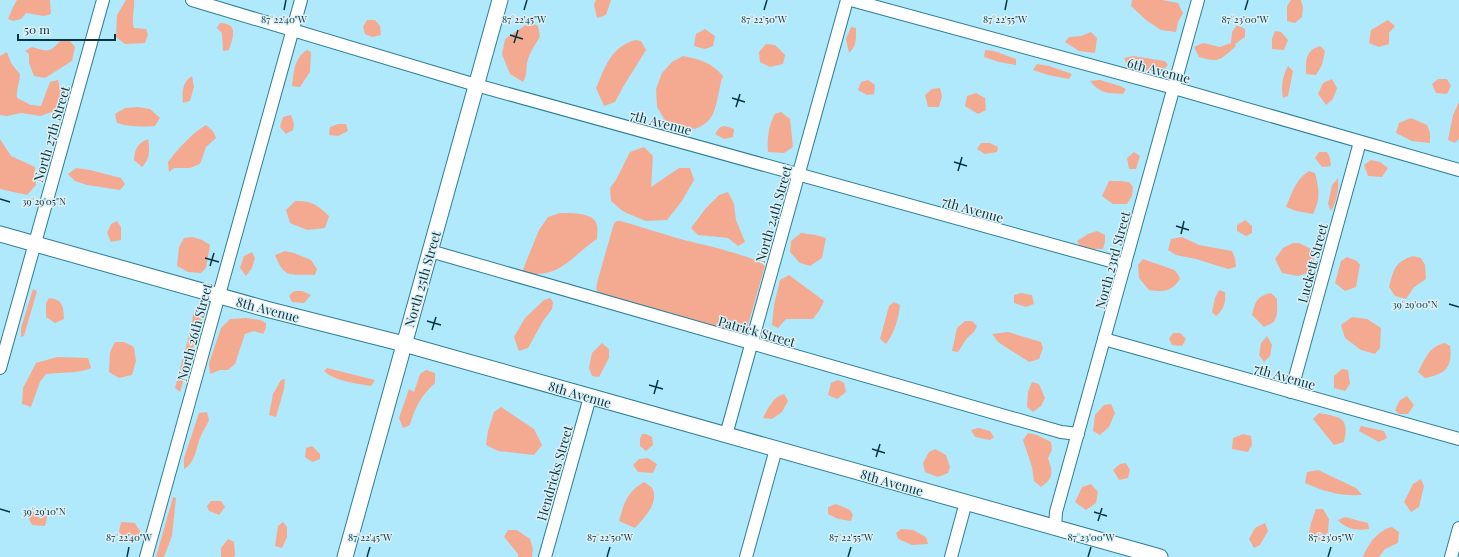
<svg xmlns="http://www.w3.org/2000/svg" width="1459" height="557" font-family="'Playfair Display',serif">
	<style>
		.green { fill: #f3aa91 }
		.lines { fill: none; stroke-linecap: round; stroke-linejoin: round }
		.minor-casing { stroke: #2d7e94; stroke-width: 14 }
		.tertiary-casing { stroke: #2d7e94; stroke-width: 17 }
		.minor { stroke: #fff; stroke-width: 12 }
		.tertiary { stroke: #fff; stroke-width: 15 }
		.ticks { fill: none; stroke: #063642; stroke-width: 1.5 }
		.labels { text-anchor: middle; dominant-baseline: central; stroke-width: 3; stroke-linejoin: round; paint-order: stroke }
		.street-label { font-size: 13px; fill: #063642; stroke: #def0f6 }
		.ticks-label { font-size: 10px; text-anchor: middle; fill: #063642; stroke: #def0f6; stroke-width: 3; stroke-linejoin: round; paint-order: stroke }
	</style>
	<rect width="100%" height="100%" fill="#b1e9fc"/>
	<g class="green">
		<polygon points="17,0 50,0 51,14 44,16 26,13 21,19 13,21 8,19 13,7"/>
		<path d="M126,0h8c1,9 -3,19 0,28l12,1 2,6 -3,8 -20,1 -9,-7 1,-22z"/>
		<polygon points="596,0 611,0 606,15 597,18 594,4"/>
		<polygon points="1132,0 1162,0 1178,3 1183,13 1178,22 1176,32 1161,30 1146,20 1131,6"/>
		<polygon points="1291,0 1301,0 1303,7 1302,17 1295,23 1287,21 1287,6"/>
		<polygon points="367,20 375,20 380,26 381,35 372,37 365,34 363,27"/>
		<polygon points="1388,20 1395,26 1389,33 1389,44 1379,47 1369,43 1371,30"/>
		<path d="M530,22l8,4 2,11c-5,8 -11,16 -13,26 -1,7 0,12 -4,19l-13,-8 -8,-20 3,-15z"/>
		<path d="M220,23c19,0 13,15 9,27l-6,1 -1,-18 -5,-5z"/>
		<path d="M1237,25l8,4v8l-10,7 1,2c-16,14 -16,17 -37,11l-5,-10 9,-4 17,4 11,-4 1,-11z"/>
		<path d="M851,27l5,1c0,10 1,18 -7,25l-3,-14z"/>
		<polygon points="705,29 715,36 713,46 705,49 694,46 696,34"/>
		<polygon points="1275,31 1281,32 1288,40 1284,50 1272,49 1272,39"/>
		<polygon points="1091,32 1097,38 1095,53 1079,51 1065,42 1069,37 1081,36"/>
		<path d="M635,40l6,1 5,9 -23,37 -8,15 -11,4 -8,-18c10,-22 14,-40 39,-48z"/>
		<path d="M60,41h10l5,6 -3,14 -27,17 -11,-2 -5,-13v-9l-4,-3 7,-4c15,4 17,7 28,-6z"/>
		<polygon points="766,44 775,45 785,55 783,64 770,67 760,62 759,52"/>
		<path d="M1320,46l5,5 -3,14 -6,10 -10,-1c0,-14 -1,-23 14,-28z"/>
		<path d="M307,50l4,2 -1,20 -10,15 -8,-1c2,-14 2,-28 15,-36z"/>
		<polygon points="985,50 994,51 1016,59 1016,65 999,62 984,57"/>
		<path d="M7,52l4,11 9,11c0,8 -4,16 -3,24l14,7 10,1 9,-24 8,-2 4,17 -7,14 -15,5 -19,-3 -14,3 -7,-1v-59z"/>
		<path d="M683,56c19,4 27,6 40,20 -5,12 -5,36 -15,45 -3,3 -8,6 -13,8l-19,-3 -11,-6 -8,-13 -1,-18 6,-16 10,-11z"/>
		<polygon points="1133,56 1165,61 1168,65 1161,72 1151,72 1127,65 1124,58"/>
		<polygon points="1037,64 1049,66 1072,74 1069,79 1048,75 1033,70"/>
		<path d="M1288,66l5,5 -5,25 -5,2c-2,-11 -1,-21 5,-32z"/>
		<path d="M192,76l2,11 -4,14 -7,2c-1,-10 -1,-21 9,-27z"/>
		<polygon points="1332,79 1337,88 1333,99 1326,105 1318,94 1323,83"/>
		<polygon points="1438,79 1447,79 1451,86 1447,94 1436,93 1432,84"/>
		<polygon points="868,80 875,85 874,94 867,95 858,90 861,82"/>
		<path d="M1100,80l20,6 6,3 -3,5c-16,-1 -22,0 -33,-13z"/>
		<polygon points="940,88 942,96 939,107 928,107 925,95 932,89"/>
		<polygon points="976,93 985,98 986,110 978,114 965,106 967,96"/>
		<polygon points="1459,102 1459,139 1455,143 1448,140 1453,115"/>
		<path d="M138,107l12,2 10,9 -5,8c-13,1 -25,1 -38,-3l-2,-9 10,-6z"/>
		<path d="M781,112l9,7 3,28 -9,6 -16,-1c-1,-13 0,-26 7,-38z"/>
		<polygon points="291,115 294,124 293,130 286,134 280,127 283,117"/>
		<polygon points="1411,118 1427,125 1430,133 1430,143 1412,141 1396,133 1399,123"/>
		<polygon points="338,124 346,124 348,131 338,136 329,135 330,127"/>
		<path d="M206,125l7,6 3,7 -10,9 -6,17 -10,4h-16l-5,4 -1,-10c11,-14 23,-28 38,-37z"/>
		<polygon points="725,126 734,129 733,137 724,139 715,134 720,127"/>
		<polygon points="0,139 11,156 35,167 36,185 27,195 0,189"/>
		<path d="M148,139c2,11 2,20 -6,28l-8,-7c1,-12 3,-16 14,-21z"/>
		<polygon points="981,143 990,143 998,147 997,152 985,154 977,149"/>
		<polygon points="644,147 653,156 651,187 679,168 690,168 694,180 682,201 667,220 646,221 624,212 611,201 610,188 616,180 630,152"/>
		<polygon points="1134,152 1140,156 1136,169 1129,169 1127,158"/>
		<polygon points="1319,152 1327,152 1330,158 1331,166 1322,167 1315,158"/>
		<polygon points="1371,160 1380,162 1388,168 1382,177 1368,176 1364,165"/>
		<polygon points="76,168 90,170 121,178 125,184 120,190 87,185 75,181 68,174"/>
		<path d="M1309,171l6,2c4,16 6,26 -2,41l-17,-3 -10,-4c6,-14 10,-28 23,-36z"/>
		<path d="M1338,178c1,12 -1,22 -7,33l-3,-7 4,-19z"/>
		<polygon points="1109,181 1119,181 1129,182 1133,187 1132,196 1127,204 1113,204 1102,196"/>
		<polygon points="728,192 734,204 736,220 745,242 738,246 728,238 698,235 691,228 706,208 719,195"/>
		<path d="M295,201c17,-1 22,4 34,15l-4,12 -18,2 -17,-7 -4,-13z"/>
		<path d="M560,213c11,0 35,-1 37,13 1,4 0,9 0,13 -27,18 -38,42 -75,33l17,-42 9,-13z"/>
		<polygon points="1245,220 1252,226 1252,233 1246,236 1237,231 1237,225"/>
		<polygon points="117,221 121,227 121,240 111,242 107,233 111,224"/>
		<path d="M617,221h4c20,6 39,12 59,18 16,4 76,17 85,27l-19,66 -6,3 -140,-40 -4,-6 1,-6 17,-60z"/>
		<polygon points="1097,231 1105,235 1105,242 1103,249 1092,249 1080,246 1077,241 1088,234"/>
		<polygon points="801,233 816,235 826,238 822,258 810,266 800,263 790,252 791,241"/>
		<polygon points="193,237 202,240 210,245 206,268 201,273 188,272 177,266 179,247 184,238"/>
		<polygon points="1182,237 1199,245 1232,251 1235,258 1236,267 1228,269 1196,259 1176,255 1168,250 1171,239"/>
		<polygon points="1293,243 1299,243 1311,249 1314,260 1310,272 1298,276 1282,273 1275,259 1283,248"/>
		<path d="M285,251l9,2 17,7 6,9 -2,6c-23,-2 -30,6 -40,-20z"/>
		<polygon points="252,252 255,258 252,268 246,276 240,268 244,256"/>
		<path d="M1413,256l8,2 4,7 1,14 -12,8 -8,12 -11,-3 -6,-9c5,-17 5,-25 24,-31z"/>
		<polygon points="1347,257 1357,261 1360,265 1356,287 1345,291 1335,283 1341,261"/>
		<path d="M1143,259c2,1 30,10 31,11 3,2 5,6 6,9 -9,13 -16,13 -31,11l-10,-12 -1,-13z"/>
		<polygon points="789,275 824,301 819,311 813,319 786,319 778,328 772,325 774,305 780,280"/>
		<polygon points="33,289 37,291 24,336 21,337 21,328"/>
		<path d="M1219,290l6,2c1,11 -1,17 -9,24l-4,-4 3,-14z"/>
		<polygon points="294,291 302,291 311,295 304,303 292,302 289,296"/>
		<polygon points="1021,293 1032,295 1034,304 1026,307 1014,303 1014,295"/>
		<path d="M1271,293l6,6v15l-3,8 -10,5 -12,-12c3,-13 5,-19 19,-22z"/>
		<path d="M49,298c15,2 14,8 15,21l-9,4 -9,-6v-14z"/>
		<polygon points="550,298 553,302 552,309 543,321 528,348 519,351 514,337 525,318 544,300"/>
		<path d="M894,302l6,3c-2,16 -5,26 -14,39l-6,-5 9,-33z"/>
		<polygon points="196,309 201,310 202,318 180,392 175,388 192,324 193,313"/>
		<polygon points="1352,317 1367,319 1381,328 1380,348 1375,354 1361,350 1345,338 1341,325"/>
		<polygon points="247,318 260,320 266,323 266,328 263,334 254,331 245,334 235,364 228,370 220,370 210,374 209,363 221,328 230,319"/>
		<polygon points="965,321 972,321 977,326 974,332 967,338 958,352 952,351 957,328"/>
		<polygon points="1008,332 1041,342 1043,348 1039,359 1029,362 998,342 992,334"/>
		<polygon points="1173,333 1180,333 1186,339 1182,346 1172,345 1169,339"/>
		<polygon points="1267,336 1272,345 1270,356 1264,362 1259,355 1261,343"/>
		<polygon points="115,342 124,342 134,347 136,361 132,375 119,378 109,372 110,352"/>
		<polygon points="602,343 609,349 609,358 599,377 592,376 589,368 592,353"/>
		<path d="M1445,343l5,3c3,22 -5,28 -25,32l-7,-6c8,-14 10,-25 27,-29z"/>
		<path d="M57,357l31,1 3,10c-14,6 -29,4 -45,6l-6,8 -9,25 -9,-3 1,-16 13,-25z"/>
		<path d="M327,368l48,12 -4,6c-15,-3 -35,-4 -47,-15z"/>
		<polygon points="1342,369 1348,370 1350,384 1345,391 1334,388 1334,376"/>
		<path d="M426,370l9,3v10c-14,13 -20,24 -25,42l-7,3 -4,-10 10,-29 5,3 6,-18z"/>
		<polygon points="285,379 284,389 276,417 269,415 273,394 281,380"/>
		<polygon points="838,380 844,383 846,392 837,399 828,395 831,383"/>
		<polygon points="1032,382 1039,384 1045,398 1041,406 1033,412 1027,407 1028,392"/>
		<path d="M784,394l4,7 -6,11 -10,7 -9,-1c5,-10 10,-21 21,-24z"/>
		<polygon points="1407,396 1414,405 1408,414 1399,414 1395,410 1400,400"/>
		<polygon points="1111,404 1115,413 1109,427 1100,435 1093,431 1095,415 1104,405"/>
		<polygon points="501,407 534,429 542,445 534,455 498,451 486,445 488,431 494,412"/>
		<path d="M207,412l2,8c-2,6 -7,12 -9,18 -4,11 -5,25 -16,31v-11l15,-45z"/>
		<path d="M1319,413c21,4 31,4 25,29l-10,3 -21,-26z"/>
		<polygon points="1361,426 1384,431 1387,438 1379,442 1359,431"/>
		<polygon points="979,428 990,431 994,437 990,440 975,437 971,430"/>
		<path d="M1028,433l9,2 14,7 1,8 -4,8c5,14 6,20 -7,29l-7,-6 -2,-14 -9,-27z"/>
		<polygon points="642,434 646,434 652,437 653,445 646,451 640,446 640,439"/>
		<polygon points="1243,434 1251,436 1252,445 1248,452 1232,449 1233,438"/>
		<polygon points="312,446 320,454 320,459 312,462 305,457 306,448"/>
		<polygon points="935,449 946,455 950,467 948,473 938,477 925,472 923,463 929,452"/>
		<polygon points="648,458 657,464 653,473 638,472 633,465 639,459"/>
		<polygon points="1126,463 1130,470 1128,478 1119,480 1113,470 1120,464"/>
		<path d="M1318,470l38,18 6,7c-22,1 -37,-3 -57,-12l2,-11z"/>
		<polygon points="1421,479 1424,486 1419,507 1411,512 1404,502 1413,484"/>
		<path d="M644,482c2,1 6,4 8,6 8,14 -8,30 -17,40l-16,-7c5,-18 8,-29 25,-39z"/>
		<polygon points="1091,484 1098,492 1096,503 1086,510 1075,502 1082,487"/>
		<polygon points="173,497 176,498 172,536 164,557 156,557"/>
		<polygon points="211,501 221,501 225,507 219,515 209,511 207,506"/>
		<polygon points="836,504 850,510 853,515 851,521 838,519 828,514 828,507"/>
		<polygon points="39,509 48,514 45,526 32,525 28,517 33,510"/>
		<polygon points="1316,509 1323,509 1329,519 1328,532 1320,540 1308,537 1311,523"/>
		<path d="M1345,517l23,6 1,6c-11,2 -24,0 -31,-9z"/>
		<polygon points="121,522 135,523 140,531 139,540 127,540 119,532"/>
		<polygon points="283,522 287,527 287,537 282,548 275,546 278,526"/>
		<polygon points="1265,523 1268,531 1260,545 1254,548 1249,539 1255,528"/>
		<path d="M1392,527l7,5 -1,11 -13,6 -6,8h-16c5,-13 15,-27 29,-30z"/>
		<polygon points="901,529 913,530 926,537 928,544 912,545 898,539 896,533"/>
		<polygon points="508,530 517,530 530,539 533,549 532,557 518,557 518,554 504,537"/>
		<polygon points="228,539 234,542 235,555 234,557 221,557 221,548"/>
	</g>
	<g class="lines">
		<g class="minor-casing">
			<g id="minor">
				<polyline points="192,0 476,85 1125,265"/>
				<polyline points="851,0 1174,88 1459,170"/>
				<polyline points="430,251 1061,432 1078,434"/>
				<polyline points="1104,339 1459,439"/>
				<polyline points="0,368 103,0"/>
				<polyline points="1291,392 1360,142"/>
				<polyline points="726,435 847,0"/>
				<polyline points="1055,527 1056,512 1198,0"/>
				<polyline points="146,557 301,0"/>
				<polyline points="545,557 590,397"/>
				<polyline points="746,557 776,449"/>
				<polyline points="951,557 966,502"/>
				<polyline points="1451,557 1459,528"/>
			</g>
		</g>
		<g class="tertiary-casing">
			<g id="tertiary">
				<polyline points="0,234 266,309 404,344 1160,557"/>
				<polyline points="345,557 500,0"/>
			</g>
		</g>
		<use href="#minor" class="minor"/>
		<use href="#tertiary" class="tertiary"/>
	</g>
	<path class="ticks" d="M284,10l2,-10M524,10l3,-10M764,10l3,-10M1005,10l2,-10M1245,10l3,-10M510,35l13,4M514,43l4,-13M732,98l13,4M736,107l4,-13M954,162l13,4M958,171l4,-14M0,199l10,3M1176,226l13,4M1181,234l3,-13M205,258l14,4M210,266l4,-13M1449,304l10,3M427,321l14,4M432,330l4,-13M649,385l14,4M654,394l4,-14M872,449l13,4M876,457l4,-13M0,509l10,3M1094,512l13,4M1098,521l4,-13M127,557l2,-10M367,557l3,-10M607,557l3,-10M848,557l3,-10M1088,557l3,-10M1328,557l3,-10"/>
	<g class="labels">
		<g class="street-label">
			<text transform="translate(1159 70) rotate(15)">6th Avenue</text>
			<text transform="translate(661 122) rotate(15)">7th Avenue</text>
			<text transform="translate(51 134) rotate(-74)">North 27th Street</text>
			<text transform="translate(973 209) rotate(16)">7th Avenue</text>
			<text transform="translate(773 214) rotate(-74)">North 24th Street</text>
			<text transform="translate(1112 260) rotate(-75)">North 23rd Street</text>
			<text transform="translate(1312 263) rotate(-75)">Luckett Street</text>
			<text transform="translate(422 279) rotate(-74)">North 25th Street</text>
			<text transform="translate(268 309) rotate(15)">8th Avenue</text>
			<text transform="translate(757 331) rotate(16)">Patrick Street</text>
			<text transform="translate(194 332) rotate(-75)">North 26th Street</text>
			<text transform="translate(1285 376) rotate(16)">7th Avenue</text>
			<text transform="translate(580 394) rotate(16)">8th Avenue</text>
			<text transform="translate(554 473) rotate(-74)">Hendricks Street</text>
			<text transform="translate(892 482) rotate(16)">8th Avenue</text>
		</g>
	</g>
	<g class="ticks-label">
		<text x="284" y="23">87°22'40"W</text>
		<text x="524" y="23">87°22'45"W</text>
		<text x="764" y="23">87°22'50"W</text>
		<text x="1005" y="23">87°22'55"W</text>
		<text x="1245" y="23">87°23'00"W</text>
		<text x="44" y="205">39°29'05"N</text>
		<text x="1415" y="308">39°29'00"N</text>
		<text x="44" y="515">39°29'10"N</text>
		<text x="129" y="541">87°22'40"W</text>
		<text x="370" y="541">87°22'45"W</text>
		<text x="610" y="541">87°22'50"W</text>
		<text x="851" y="541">87°22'55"W</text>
		<text x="1091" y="541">87°23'00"W</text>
		<text x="1331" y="541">87°23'05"W</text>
	</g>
	<path d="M18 34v6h97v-6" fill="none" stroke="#063642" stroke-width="2"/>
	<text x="24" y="34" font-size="12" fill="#063642" stroke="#def0f6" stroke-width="3" paint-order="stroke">50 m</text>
</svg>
